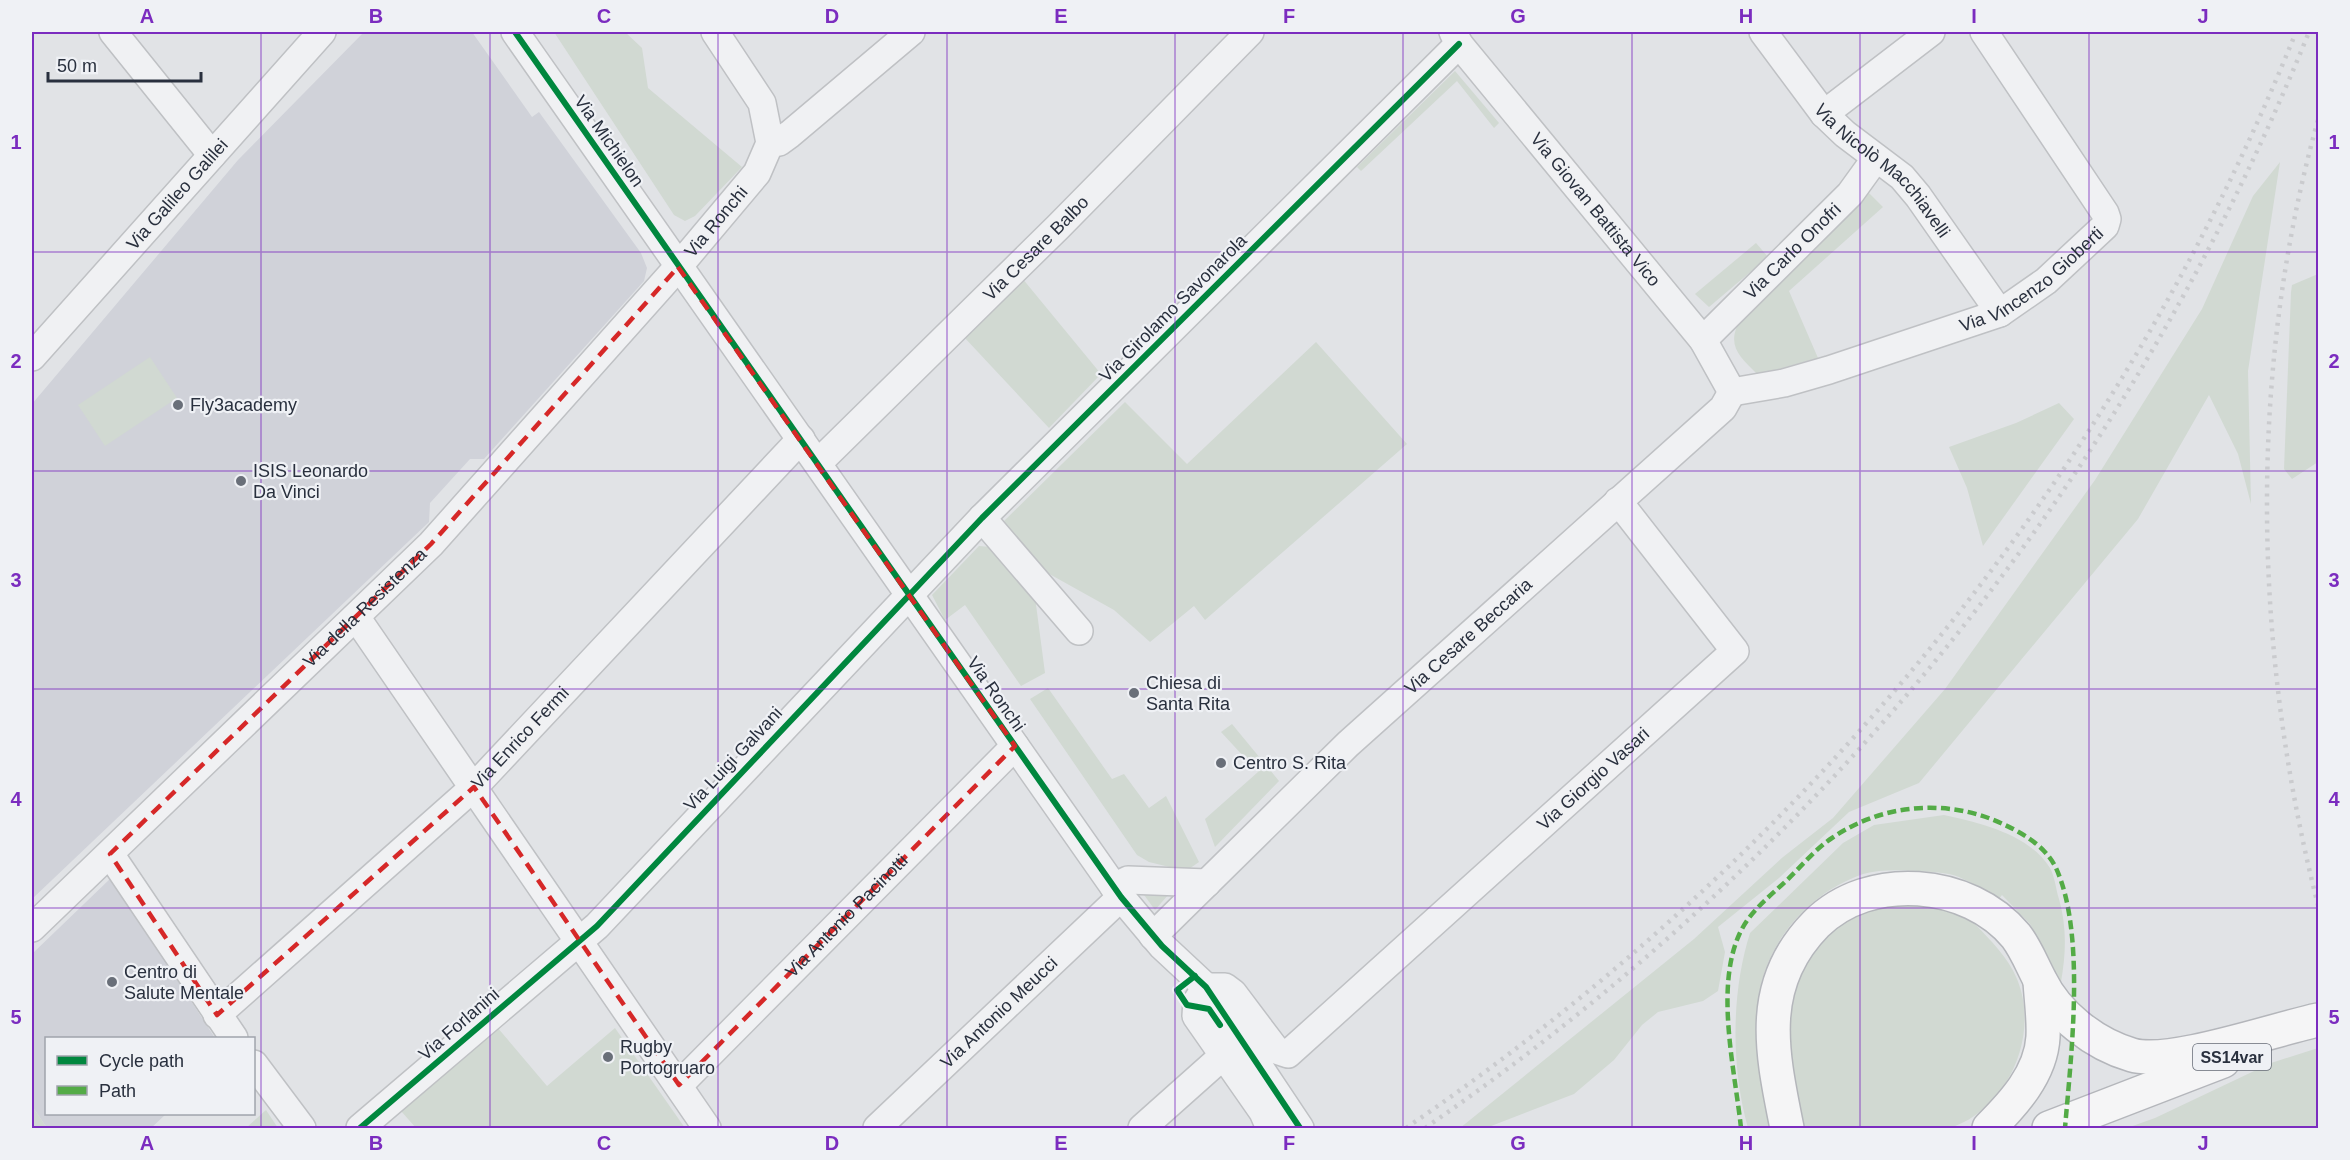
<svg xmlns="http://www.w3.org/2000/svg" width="2350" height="1160" font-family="Helvetica,sans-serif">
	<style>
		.built { fill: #d0d2d9 }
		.green { fill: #d1d9d2 }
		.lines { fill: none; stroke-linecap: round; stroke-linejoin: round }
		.minor-casing { stroke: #bfc1c4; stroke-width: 30 }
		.highway-casing { stroke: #b4b6bb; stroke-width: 36 }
		.minor { stroke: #f0f1f3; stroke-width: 27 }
		.highway { stroke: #f5f5f6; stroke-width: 33 }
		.rail { stroke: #cacbce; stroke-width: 4.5; stroke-dasharray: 3 6; stroke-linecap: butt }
		.quiet { stroke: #53ab46; stroke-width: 4.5; stroke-dasharray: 9 4.5; stroke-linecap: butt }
		.cycleway-casing { stroke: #eff1f5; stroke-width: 10 }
		.cycleway { stroke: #00873e; stroke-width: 6 }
		.marked { fill: none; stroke: #d62828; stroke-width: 4.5; stroke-dasharray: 12 8; stroke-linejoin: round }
		.grid { fill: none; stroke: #7b2cbf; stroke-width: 1.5; stroke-opacity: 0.55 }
		.poi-dot { fill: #696f79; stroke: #eff1f5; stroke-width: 2 }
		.labels { text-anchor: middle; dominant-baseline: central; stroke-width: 4.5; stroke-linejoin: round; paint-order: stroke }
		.shield { fill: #eff1f5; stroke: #646a75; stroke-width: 1.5 }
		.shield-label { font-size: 16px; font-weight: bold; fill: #29303e }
		.street-label { font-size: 18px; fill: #29303e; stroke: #eff1f5 }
		.poi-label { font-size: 18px; fill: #29303e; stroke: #eff1f5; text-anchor: start }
		.neatline { fill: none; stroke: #7b2cbf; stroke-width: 2 }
		.grid-label { font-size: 20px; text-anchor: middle; font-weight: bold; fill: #7b2cbf }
	</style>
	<rect width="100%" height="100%" fill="#e1e3e6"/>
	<g class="built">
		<polygon points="364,32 472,32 532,117 539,112 641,253 647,268 644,281 484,459 470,459 430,503 429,522 32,899 32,404 238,160"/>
		<polygon points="111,878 215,1038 46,1038 46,1114 166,1114 151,1128 47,1128 32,1106 32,954"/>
	</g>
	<g class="green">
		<polygon points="554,32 625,32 642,48 648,88 742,167 695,216 685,221 674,215"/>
		<polygon points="1455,71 1499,123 1494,128 1457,81 1361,171 1357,167"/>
		<polygon points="2280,162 2248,371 2251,504 2238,454 2209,395 2138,519 1919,783 1849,812 1779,878 1718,927 1725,952 1718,991 1703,1001 1658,1012 1642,1025 1614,1060 1574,1094 1486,1128 1460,1128 1694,939 1783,857 1833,818 1945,689 2095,480 2202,309 2253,196"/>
		<path d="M1868,192l15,15 -94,84 29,67 -60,17c-19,-19 -32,-29 -18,-55z"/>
		<polygon points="1756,243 1768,257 1709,307 1695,294"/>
		<polygon points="2318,274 2318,462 2292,479 2284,469 2291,292 2292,285"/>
		<polygon points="1022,278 1101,374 1049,428 963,336"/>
		<polygon points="1316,342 1407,444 1205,620 1194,606 1150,642 1114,610 1044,571 1004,530 1003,522 1125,402 1187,464"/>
		<polygon points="150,357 177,398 105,446 78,405"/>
		<polygon points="2059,403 2074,419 1983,546 1967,488 1949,447 2016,423"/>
		<polygon points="979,546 991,547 1035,597 1045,673 1021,686 965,605 945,620 932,595"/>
		<polygon points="1048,688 1112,779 1124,774 1149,808 1166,796 1199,862 1186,871 1149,862 1137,855 1030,699"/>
		<polygon points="1232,724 1279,781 1215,847 1205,819 1258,772 1221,732"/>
		<path d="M1944,815c36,8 85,19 106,53 5,9 6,22 9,31 8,28 7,55 2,83l-31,-58 -28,-29 -3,4c-13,-7 -26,-16 -40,-22 -13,-5 -28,-5 -41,-6 -17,-1 -38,-2 -55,3 -55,19 -99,70 -105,128 -5,43 9,85 17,126h-27c-17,-60 -17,-135 2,-195l93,-90 31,-18z"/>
		<polygon points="1175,887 1155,910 1139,888"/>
		<path d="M1927,901l51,20 -3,3c16,17 33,33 42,55 23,55 -8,128 -64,148 -11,5 -29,1 -41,1 -37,0 -74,0 -111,0l-15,-73 10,-81 27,-38 41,-27z"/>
		<polygon points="497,1027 547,1086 615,1028 685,1128 416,1128 401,1111"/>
		<polygon points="2318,1048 2318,1128 2127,1128 2155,1118 2271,1063"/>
		<polygon points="32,1106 47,1128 32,1128"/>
		<polygon points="266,1110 278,1128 246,1128"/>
	</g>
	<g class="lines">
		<g class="minor-casing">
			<g id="minor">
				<polyline points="113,32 212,155"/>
				<polyline points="515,32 1121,897 1162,946 1206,987 1300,1128"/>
				<path id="s1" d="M1453,32l6,12 244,296 29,52"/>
				<path id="s2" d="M1763,32l61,82 21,20 57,43 16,19 82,117"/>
				<polyline points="1824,114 1931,32"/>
				<polyline points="770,143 779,142 790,134 911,32"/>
				<path id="s3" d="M1703,340l147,-146 26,-36"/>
				<path id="s4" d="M32,357l290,-325"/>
				<path id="s5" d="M1732,392l52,-9 45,-13 171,-57 46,-32 59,-55 2,-7 -2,-6 -121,-181"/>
				<path id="s6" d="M818,463l240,-236 192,-195"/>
				<polyline points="982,518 1079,631"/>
				<polyline points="356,617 707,1128"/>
				<polyline points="110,854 234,1038"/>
				<polyline points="1114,887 1128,880 1207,883"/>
				<path id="s7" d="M32,928l399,-384 247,-277 79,-94 13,-30 -8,-40 -47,-71"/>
				<path id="s8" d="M1153,936l195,-192 375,-336 9,-16"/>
				<path id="s9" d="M1206,987h19l8,6 43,57 12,4 447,-403 -117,-150"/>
				<polyline points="1206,987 1197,1001 1196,1016 1263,1112 1270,1128"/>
				<path id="s10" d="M217,1015l257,-228 327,-348"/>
				<polyline points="254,1064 302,1128"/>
				<path id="s11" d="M679,1085l336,-339"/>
				<polyline points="360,1128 597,926 982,518 1459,44"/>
				<path id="s12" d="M877,1128l244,-231"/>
				<polyline points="1142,1128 1224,1055"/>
			</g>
		</g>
		<g class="highway-casing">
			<g id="highway">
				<path d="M1787,1128c-15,-75 -31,-143 29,-204 53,-53 153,-45 200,12 10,13 16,29 24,44 17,35 54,64 92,75 38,11 143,-26 186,-35"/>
				<path d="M1989,1128c24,-24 52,-54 54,-91 1,-18 -2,-38 -3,-56"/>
				<polyline points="2049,1128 2223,1061"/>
			</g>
		</g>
		<use href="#minor" class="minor"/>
		<use href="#highway" class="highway"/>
		<g class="rail">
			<path d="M2318,120c-71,253 -65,532 0,785"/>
			<path d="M1406,1128c397,-271 710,-650 890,-1096"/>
			<path d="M1425,1128c398,-274 703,-649 884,-1096"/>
		</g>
		<path class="quiet" d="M1741,1128c-6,-57 -26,-139 -2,-193 10,-23 29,-37 47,-54 15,-14 29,-32 46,-43 51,-35 118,-40 173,-13 19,9 41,22 51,43 30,66 15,188 9,260"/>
		<g class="cycleway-casing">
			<g id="cycleway">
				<polyline points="515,32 1121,897 1162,946 1206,987 1300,1128"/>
				<polyline points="1195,976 1177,990 1187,1005 1209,1009 1220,1025"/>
				<polyline points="360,1128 597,926 982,518 1459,44"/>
			</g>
		</g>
		<use href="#cycleway" class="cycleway"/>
	</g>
	<path class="marked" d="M678,267l337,479 -336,339 -205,-298 -257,228 -107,-161 321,-310z"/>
	<path class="grid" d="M261,32v1096M490,32v1096M718,32v1096M947,32v1096M1175,32v1096M1403,32v1096M1632,32v1096M1860,32v1096M2089,32v1096M32,252h2286M32,471h2286M32,689h2286M32,908h2286"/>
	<g class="poi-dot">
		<circle cx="178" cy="405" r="6"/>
		<circle cx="241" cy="481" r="6"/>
		<circle cx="1134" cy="693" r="6"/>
		<circle cx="1221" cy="763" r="6"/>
		<circle cx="112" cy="982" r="6"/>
		<circle cx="608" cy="1057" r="6"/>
	</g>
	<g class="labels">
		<rect class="shield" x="2193" y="1044" width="78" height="26" rx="4.5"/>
		<g class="shield-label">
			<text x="2232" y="1057">SS14var</text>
		</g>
		<g class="street-label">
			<text transform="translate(609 141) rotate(55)">Via Michielon</text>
			<text stroke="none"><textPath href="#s2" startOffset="184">Via Nicolò Macchiavelli</textPath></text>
			<text stroke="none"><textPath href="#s4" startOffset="218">Via Galileo Galilei</textPath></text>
			<text stroke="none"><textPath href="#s1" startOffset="228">Via Giovan Battista Vico</textPath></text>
			<text stroke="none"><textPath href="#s7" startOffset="984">Via Ronchi</textPath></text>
			<text stroke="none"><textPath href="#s6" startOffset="306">Via Cesare Balbo</textPath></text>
			<text stroke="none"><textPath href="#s3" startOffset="126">Via Carlo Onofri</textPath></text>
			<text stroke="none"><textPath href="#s5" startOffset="324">Via Vincenzo Gioberti</textPath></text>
			<text transform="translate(1173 308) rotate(-45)">Via Girolamo Savonarola</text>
			<text stroke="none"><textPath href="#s7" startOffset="462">Via della Resistenza</textPath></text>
			<text stroke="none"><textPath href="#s8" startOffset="435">Via Cesare Beccaria</textPath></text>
			<text transform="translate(996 694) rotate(55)">Via Ronchi</text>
			<text stroke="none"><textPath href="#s10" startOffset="411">Via Enrico Fermi</textPath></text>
			<text transform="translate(733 759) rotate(-47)">Via Luigi Galvani</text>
			<text stroke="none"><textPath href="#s9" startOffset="524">Via Giorgio Vasari</textPath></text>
			<text stroke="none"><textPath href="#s11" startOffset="238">Via Antonio Pacinotti</textPath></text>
			<text stroke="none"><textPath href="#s12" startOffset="168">Via Antonio Meucci</textPath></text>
			<text transform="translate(459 1024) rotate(-41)">Via Forlanini</text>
		</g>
		<g class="poi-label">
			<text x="190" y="405">Fly3academy</text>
			<text x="253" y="471">ISIS Leonardo<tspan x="253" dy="21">Da Vinci</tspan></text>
			<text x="1146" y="683">Chiesa di<tspan x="1146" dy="21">Santa Rita</tspan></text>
			<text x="1233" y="763">Centro S. Rita</text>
			<text x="124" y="972">Centro di<tspan x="124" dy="21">Salute Mentale</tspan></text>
			<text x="620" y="1047">Rugby<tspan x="620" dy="21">Portogruaro</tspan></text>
		</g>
	</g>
	<rect width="2350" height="1160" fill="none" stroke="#eff1f5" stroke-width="66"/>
	<rect x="45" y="1037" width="210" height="78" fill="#eff1f5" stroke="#a0a4ac" stroke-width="1.5"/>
	<rect x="57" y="1056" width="30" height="9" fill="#00873e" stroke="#a0a4ac" stroke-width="1.5"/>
	<text x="99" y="1067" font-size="18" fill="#29303e">Cycle path</text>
	<rect x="57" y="1086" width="30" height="9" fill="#53ab46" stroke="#a0a4ac" stroke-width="1.5"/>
	<text x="99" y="1097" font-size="18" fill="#29303e">Path</text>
	<path d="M48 72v9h153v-9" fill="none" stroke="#29303e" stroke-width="3"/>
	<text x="57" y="72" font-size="18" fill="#29303e" stroke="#eff1f5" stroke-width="4.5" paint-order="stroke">50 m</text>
	<rect x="33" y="33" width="2284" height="1094" class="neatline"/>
	<g class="grid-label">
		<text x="147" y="23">A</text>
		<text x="376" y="23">B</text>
		<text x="604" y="23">C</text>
		<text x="832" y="23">D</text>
		<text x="1061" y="23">E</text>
		<text x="1289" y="23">F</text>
		<text x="1518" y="23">G</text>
		<text x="1746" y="23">H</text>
		<text x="1974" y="23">I</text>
		<text x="2203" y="23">J</text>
		<text x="16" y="149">1</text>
		<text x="2334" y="149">1</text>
		<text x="16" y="368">2</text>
		<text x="2334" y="368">2</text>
		<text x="16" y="587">3</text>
		<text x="2334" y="587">3</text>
		<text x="16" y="806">4</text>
		<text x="2334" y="806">4</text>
		<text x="16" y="1024">5</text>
		<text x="2334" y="1024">5</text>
		<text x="147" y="1150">A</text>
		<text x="376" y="1150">B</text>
		<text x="604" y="1150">C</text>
		<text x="832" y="1150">D</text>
		<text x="1061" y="1150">E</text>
		<text x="1289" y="1150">F</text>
		<text x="1518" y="1150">G</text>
		<text x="1746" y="1150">H</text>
		<text x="1974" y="1150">I</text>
		<text x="2203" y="1150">J</text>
	</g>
</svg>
